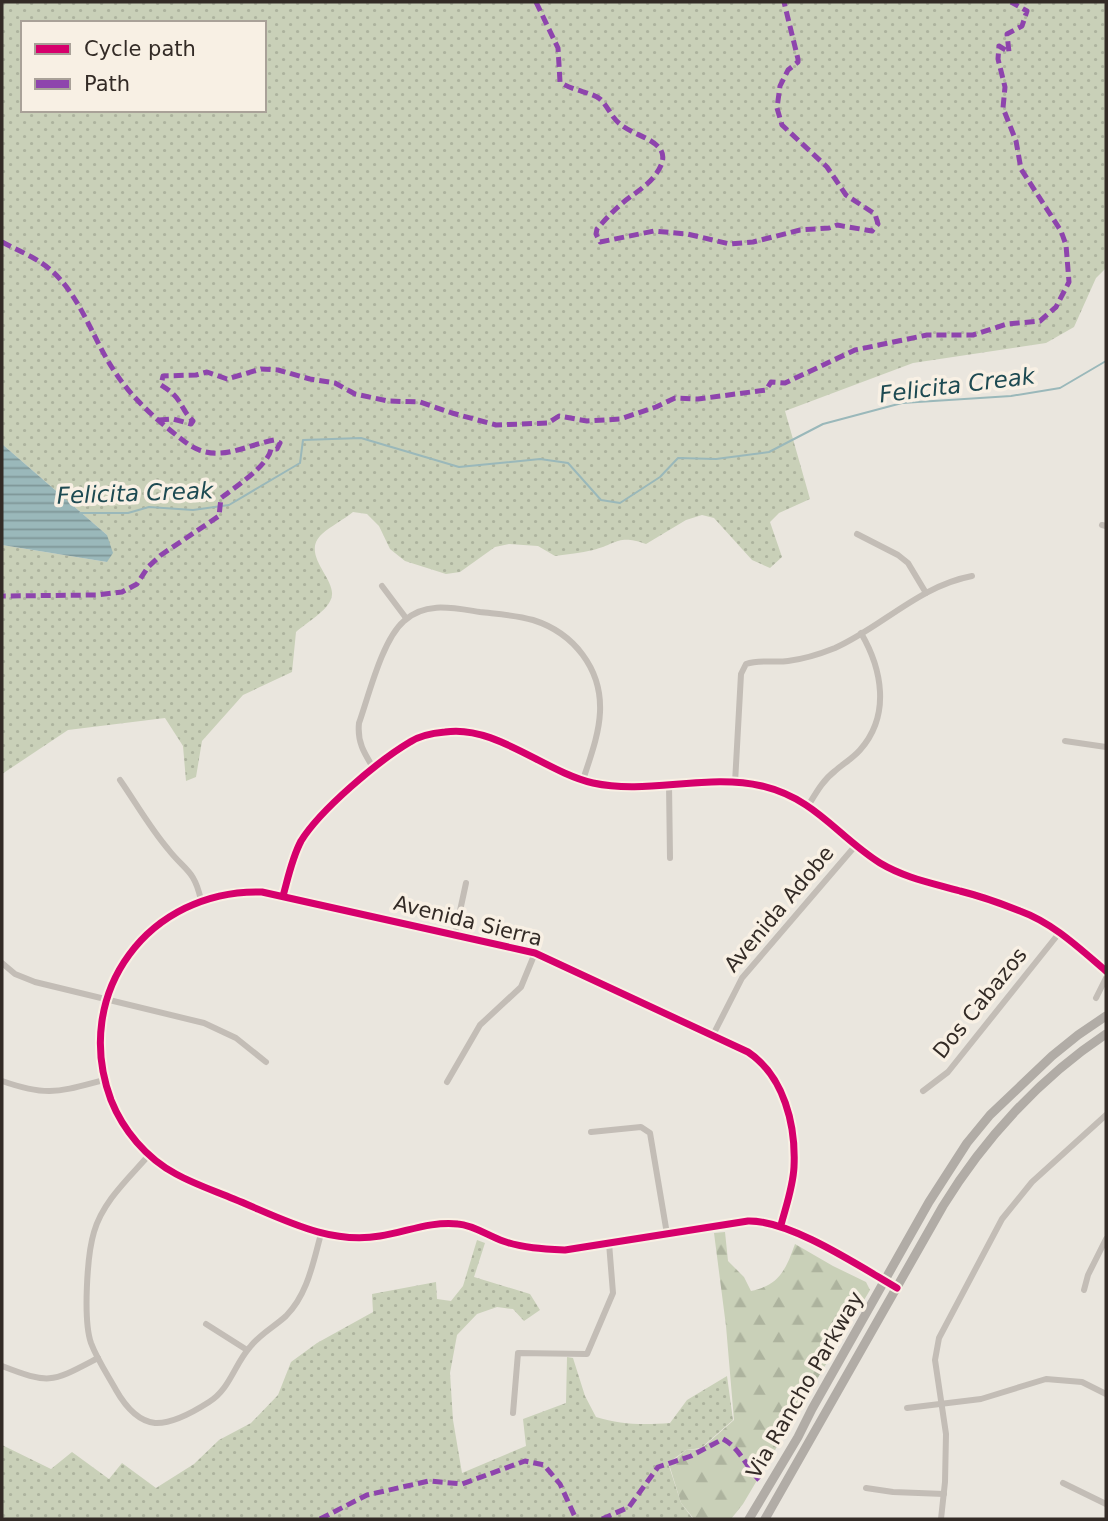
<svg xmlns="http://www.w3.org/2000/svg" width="1108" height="1521" font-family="'DejaVu Sans',sans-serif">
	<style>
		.grass { fill: url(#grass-dots); fill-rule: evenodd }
		.forest { fill: url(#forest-firs) }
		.water { fill: url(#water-rules) }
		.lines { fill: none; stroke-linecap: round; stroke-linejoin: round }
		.stream { stroke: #9ab8ba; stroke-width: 2 }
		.minor { stroke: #c3bdb6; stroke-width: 6 }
		.primary { stroke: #b1aca6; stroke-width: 9 }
		.quiet { stroke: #8e44ad; stroke-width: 5; stroke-dasharray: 10 5; stroke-linecap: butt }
		.cycleway-casing { stroke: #f8f0e4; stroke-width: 11 }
		.cycleway { stroke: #d6006c; stroke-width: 7 }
		.labels { text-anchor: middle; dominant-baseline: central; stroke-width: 7; stroke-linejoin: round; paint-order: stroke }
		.street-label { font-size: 21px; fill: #332b26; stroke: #f8f0e4 }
		.water-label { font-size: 23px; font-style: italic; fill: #1d4a52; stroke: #f8f0e4 }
	</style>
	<defs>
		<pattern id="grass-dots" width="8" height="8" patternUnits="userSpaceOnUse" patternTransform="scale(1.75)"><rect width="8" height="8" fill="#c9d0b8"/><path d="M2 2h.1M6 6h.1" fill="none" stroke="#adb39e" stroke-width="1.8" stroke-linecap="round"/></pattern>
		<pattern id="forest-firs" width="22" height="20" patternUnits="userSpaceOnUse" patternTransform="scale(1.75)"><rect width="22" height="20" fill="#c9d0b8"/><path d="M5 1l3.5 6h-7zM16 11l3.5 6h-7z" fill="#adb39e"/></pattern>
		<pattern id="water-rules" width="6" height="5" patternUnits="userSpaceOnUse" patternTransform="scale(1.75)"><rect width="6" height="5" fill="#9ab8ba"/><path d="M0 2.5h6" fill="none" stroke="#7e9697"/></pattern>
	</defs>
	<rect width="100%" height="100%" fill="#eae6de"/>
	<g class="grass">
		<path d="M2,2h1104v266l-10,10 -22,49 -28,16 -133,20 -128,48 25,88 -31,14 -9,9 12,35 -12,11 -18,-8 -38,-42 -12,-3 -16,5 -40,24c-28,-10 -29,0 -53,6 -12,3 -26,4 -38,6l-17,-10 -29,-2 -14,3 -35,25 -14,2 -41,-13 -15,-12 -11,-23 -12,-12 -14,-2c-10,8 -22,14 -31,22 -23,21 17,46 9,65 -4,12 -25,24 -35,33l-4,40 -49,23 -41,46 -6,36 -10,4 -3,-35 -18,-28 -97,12 -66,44v-229l105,17v-27l-105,-91zM23,23h241v87h-241z"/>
		<path d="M477,1240l8,3 -11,34 56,17 10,16 -16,11 -11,-12 -16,-2 -20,7 -20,21 -7,38 3,47 9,53 64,-27 -3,-27 43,-16 1,-46 6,1 12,38 11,21c25,8 48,8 74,6l17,-23 40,-24 6,44 -32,28 -15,2 -18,13 13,40 12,16h-691v-74l49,24 21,-17 37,27 13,-16 34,25 38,-24 25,-24 32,-17 27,-28 13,-33 26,-19 56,-31 -1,-18 64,-12 1,17 14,2 12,-15z"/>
	</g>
	<path class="forest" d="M725,1232l3,29 16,16 7,14c29,-6 35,-22 44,-47l38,22 33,16 4,8 -127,214 -12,15h-37l-13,-16 -12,-39 17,-14 15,-1 33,-29 -8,-94 -12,-93z"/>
	<polygon class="water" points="2,444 107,535 113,553 107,562 2,545"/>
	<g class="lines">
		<g class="stream">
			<polyline points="80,513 128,513 149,507 193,510 229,505 300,463 303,440 361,438 459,467 540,459 568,463 601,500 620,503 660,477 678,458 716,459 769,452 823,424 902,403 1011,396 1060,388 1106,361"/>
			<polyline points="657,1519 688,1519"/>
		</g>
		<g class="minor">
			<polyline points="1102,525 1106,526"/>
			<polyline points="857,534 898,555 908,563 926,593"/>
			<polyline points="382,586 406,618"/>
			<polyline points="1065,741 1106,747"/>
			<path d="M374,769c-10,-16 -17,-27 -15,-46 10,-28 23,-83 45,-102 21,-20 50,-13 76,-9 17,2 36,3 53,8 41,13 69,49 67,92 -1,23 -10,46 -17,68"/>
			<path d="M120,780c16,23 30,48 48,69 17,22 26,20 33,51"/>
			<path d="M735,783l6,-109 5,-10c14,-5 27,-1 42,-3 16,-2 32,-7 47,-13 47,-21 84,-62 137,-72"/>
			<polyline points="669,784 670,858"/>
			<path d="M808,806c8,-13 15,-26 27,-35 8,-7 18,-13 25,-21 31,-35 22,-81 1,-117"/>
			<path d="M283,896c5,-18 9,-38 18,-55 19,-31 77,-80 109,-99 9,-6 24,-9 35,-10 49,-8 100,40 148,51 55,12 114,-10 169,3 54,13 75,50 118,77 25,15 52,20 80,28 20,5 40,12 60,20 33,12 59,37 86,60"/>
			<polyline points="455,934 466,883"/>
			<polyline points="2,963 15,974 35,982 204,1023 236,1038 266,1062"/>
			<polyline points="1096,998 1106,978"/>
			<polyline points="713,1035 742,978 856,845"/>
			<path d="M2,1081c46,16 56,11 102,-1"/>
			<polyline points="447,1082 480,1025 521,987 535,953"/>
			<polyline points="923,1091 948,1072 1060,932"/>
			<polyline points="591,1132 641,1127 650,1133 667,1234"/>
			<path d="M149,1155c-20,23 -46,46 -55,77 -7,23 -11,88 -3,111 6,16 16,31 25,47 8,14 21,31 39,33 18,1 40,-12 54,-21 21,-13 25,-37 41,-55 10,-13 24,-20 36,-31 22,-22 27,-54 35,-82"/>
			<path d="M781,1225c5,-19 12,-38 13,-58 2,-42 -10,-91 -46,-115l-213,-99 -273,-61c-113,-3 -191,101 -151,208 12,30 35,58 65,74 18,10 39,17 58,25 47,19 94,46 146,37 26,-4 51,-15 78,-12 15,1 31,12 45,17 19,7 41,8 62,9l183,-29c42,-1 111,45 149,67"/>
			<polyline points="1084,1290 1088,1275 1106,1239"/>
			<polyline points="206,1324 247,1350"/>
			<path d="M2,1366c49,19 50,16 96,-8"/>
			<polyline points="907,1408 981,1399 1046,1379 1082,1382 1106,1394"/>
			<polyline points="513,1413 518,1353 587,1354 613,1293 609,1243"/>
			<polyline points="1063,1483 1106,1504"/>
			<polyline points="866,1488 893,1492 944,1494"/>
			<polyline points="941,1519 945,1482 946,1434 935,1360 939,1338 1002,1219 1032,1182 1106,1115"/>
		</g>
		<g class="primary">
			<polyline points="749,1519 798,1437 812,1409 929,1202 967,1143 990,1115 1052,1056 1078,1035 1106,1016"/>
			<path d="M765,1519l178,-313c41,-67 97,-128 163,-172"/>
		</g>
		<g class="quiet">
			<path d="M536,2l22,46 2,34c13,9 31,10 40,17 8,7 11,18 20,25 18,15 59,18 36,50 -9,13 -25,21 -37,32 -8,7 -15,15 -22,23l-1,5 4,8 54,-11 33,3 43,10 23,-2 47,-12 29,-2 8,-3 35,6 6,-7 -3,-10 -29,-19 -19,-28 -45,-42 -5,-17 3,-22 8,-16 10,-8v-3l-14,-57"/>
			<path d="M2,242c17,9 36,16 51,30 29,27 40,68 62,100 18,28 46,52 73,72 29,20 55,2 86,-4l6,3 -3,6h-6c-3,17 -36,38 -50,49l-2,18 -58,39 -13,12 -11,17 -15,8 -26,3 -94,1"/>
			<path d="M159,420l14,-1 18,5 2,-3c-15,-15 -9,-22 -32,-36l2,-9 33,-1 11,-3 20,7 34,-10 17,1 32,9 25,4 20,11 33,7 32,1 32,11 44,12 52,-2 11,-7 28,5 33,-2 36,-12 19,-9 23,1 68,-9 5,-8 14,1 70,-33 72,-15h46l34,-11 33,-3 16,-14 13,-25 -3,-37 -5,-14 -40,-62 -5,-28 -13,-33 2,-21 -7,-28 1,-13 10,6 -2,-18 15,-8 5,-15 -16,-9"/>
			<polyline points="320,1519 367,1495 429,1481 462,1484 525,1461 544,1465 560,1484 576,1519"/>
			<path d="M602,1519l27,-12 29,-40 33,-11 32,-17c17,9 24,29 37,42"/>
		</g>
		<g class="cycleway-casing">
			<g id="cycleway">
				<path d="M283,896c5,-18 9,-38 18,-55 19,-31 77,-80 109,-99 9,-6 24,-9 35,-10 49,-8 100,40 148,51 55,12 114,-10 169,3 54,13 75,50 118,77 25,15 52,20 80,28 20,5 40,12 60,20 33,12 59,37 86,60"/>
				<path d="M781,1225c5,-19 12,-38 13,-58 2,-42 -10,-91 -46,-115l-213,-99 -273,-61c-113,-3 -191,101 -151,208 12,30 35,58 65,74 18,10 39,17 58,25 47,19 94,46 146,37 26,-4 51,-15 78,-12 15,1 31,12 45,17 19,7 41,8 62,9l183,-29c42,-1 111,45 149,67"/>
			</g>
		</g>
		<use href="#cycleway" class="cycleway"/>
	</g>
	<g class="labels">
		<g class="street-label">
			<text transform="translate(779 909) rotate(-50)">Avenida Adobe</text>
			<text transform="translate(468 921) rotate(14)">Avenida Sierra</text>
			<text transform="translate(980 1003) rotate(-51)">Dos Cabazos</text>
			<text transform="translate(805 1385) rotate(-60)">Via Rancho Parkway</text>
		</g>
		<g class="water-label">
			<text transform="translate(957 385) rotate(-7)">Felicita Creak</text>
			<text transform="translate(135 493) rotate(-2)">Felicita Creak</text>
		</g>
	</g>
	<rect width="1108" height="1521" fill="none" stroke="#332b26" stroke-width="7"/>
	<rect x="21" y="21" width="245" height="91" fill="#f8f0e4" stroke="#a9a198" stroke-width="2"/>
	<rect x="35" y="44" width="35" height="10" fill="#d6006c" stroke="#a9a198" stroke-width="2"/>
	<text x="84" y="56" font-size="21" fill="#332b26">Cycle path</text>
	<rect x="35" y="79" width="35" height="10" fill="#8e44ad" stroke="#a9a198" stroke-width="2"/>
	<text x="84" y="91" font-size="21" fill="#332b26">Path</text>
</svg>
